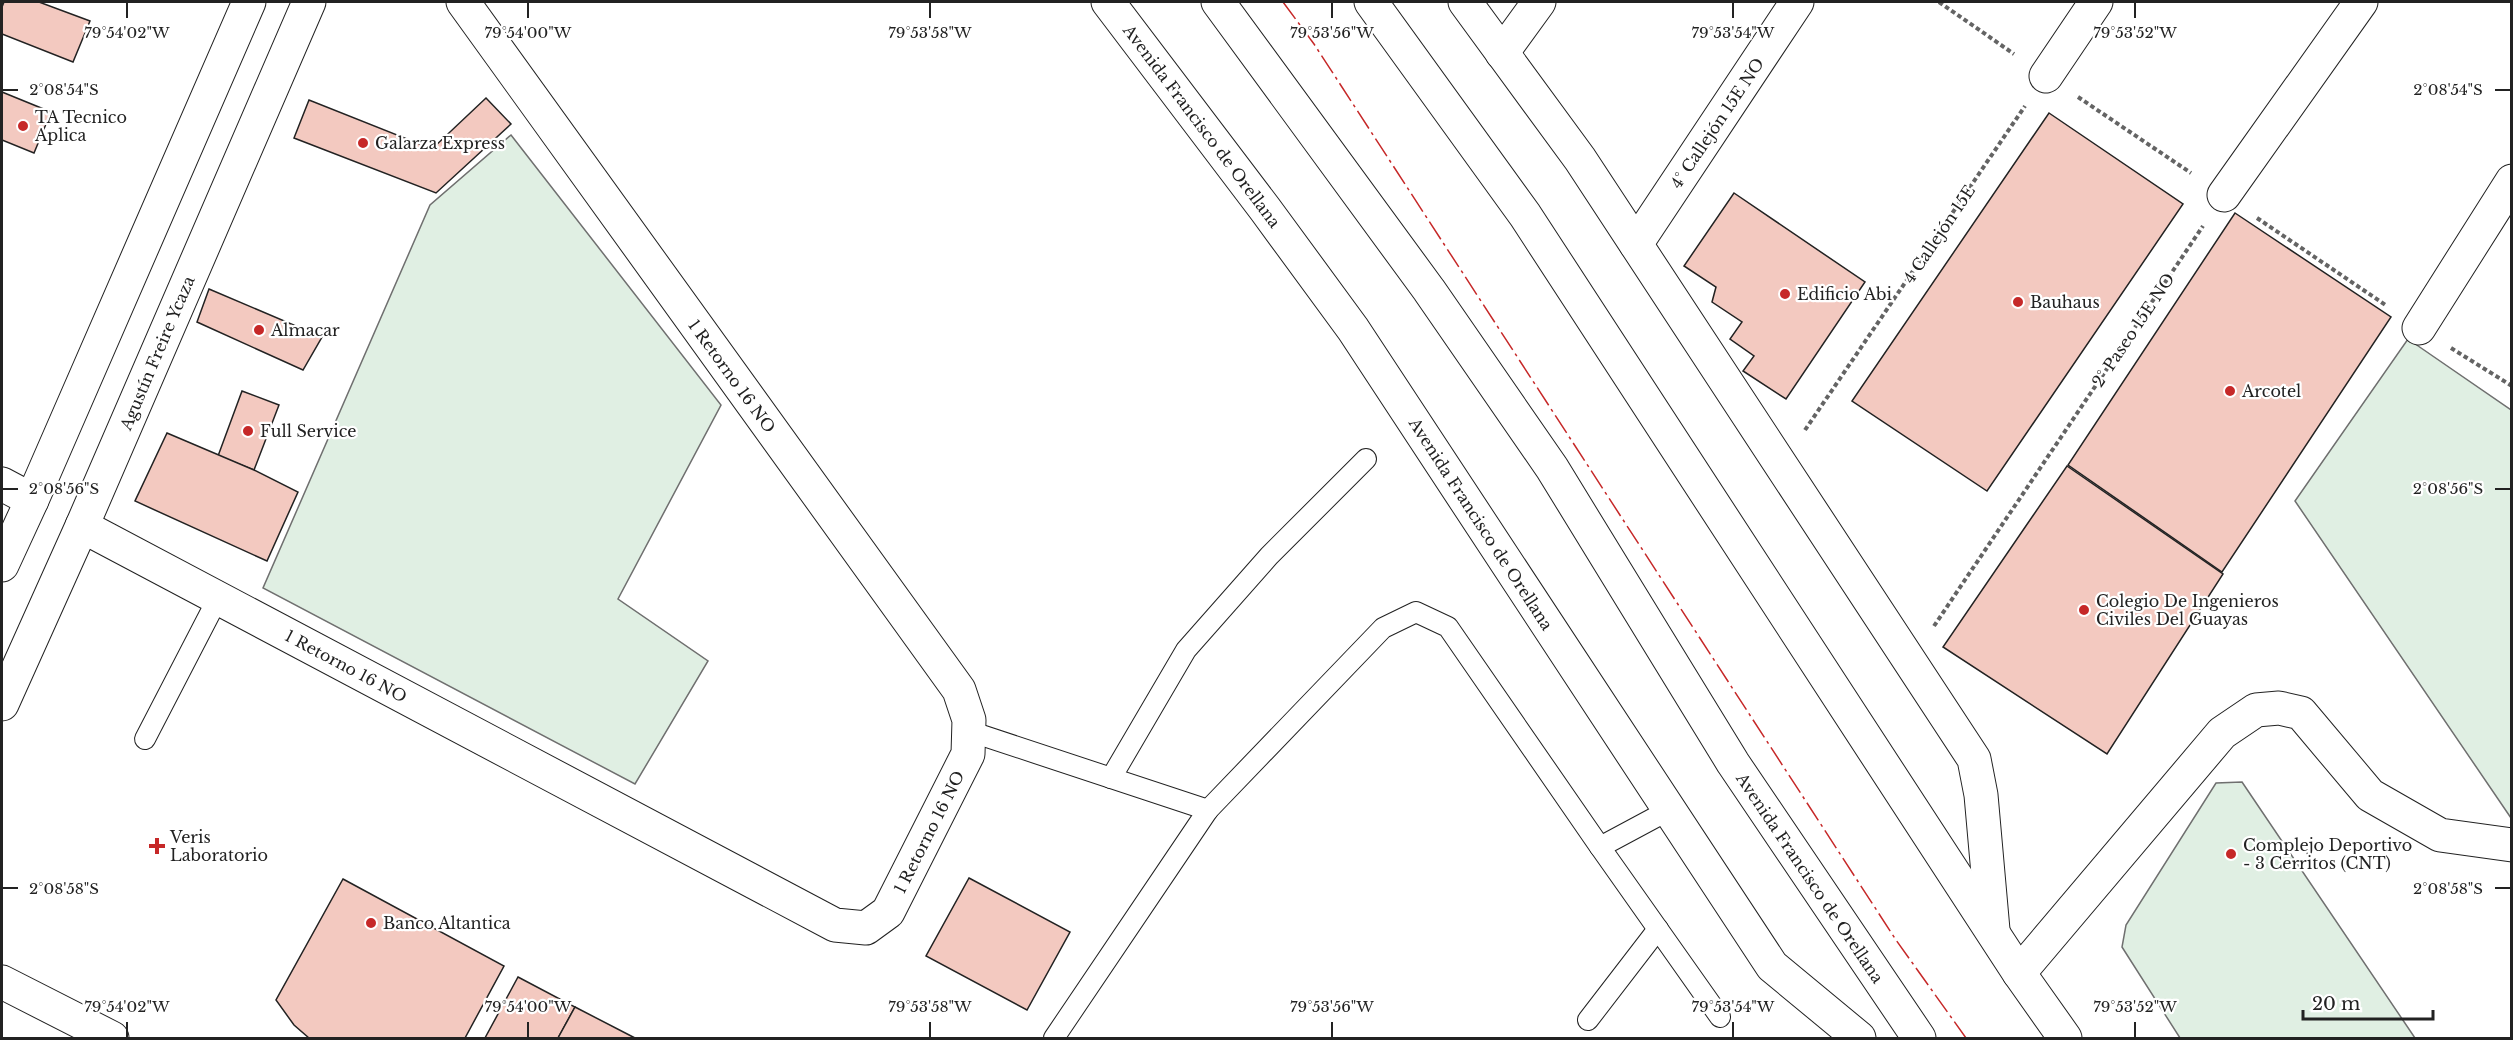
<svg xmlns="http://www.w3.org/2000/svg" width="2513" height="1040" font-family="'Libre Baskerville',serif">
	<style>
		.park { fill: #e0efe3; stroke: #6f6f6f; stroke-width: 1.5 }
		.building { fill: #f3c9c0; stroke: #222; stroke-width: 1.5 }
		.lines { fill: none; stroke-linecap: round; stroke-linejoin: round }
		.lane-casing { stroke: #222; stroke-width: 22 }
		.street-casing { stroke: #222; stroke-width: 35 }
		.secondary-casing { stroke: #222; stroke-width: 35 }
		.primary-casing { stroke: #222; stroke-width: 35 }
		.highway-casing { stroke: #222; stroke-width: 35 }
		.path { stroke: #646464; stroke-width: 4; stroke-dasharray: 4.5 3; stroke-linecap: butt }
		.lane { stroke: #fff; stroke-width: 20 }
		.street { stroke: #fff; stroke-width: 33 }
		.secondary { stroke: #fff; stroke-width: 33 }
		.primary { stroke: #fff; stroke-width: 33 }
		.highway { stroke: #fff; stroke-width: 33 }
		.power { stroke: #c62828; stroke-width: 1.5; stroke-dasharray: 21 4.5 3 4.5; stroke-linecap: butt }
		.ticks { fill: none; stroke: #222; stroke-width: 2 }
		.poi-dot { fill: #c62828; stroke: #fff; stroke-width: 2 }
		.labels { text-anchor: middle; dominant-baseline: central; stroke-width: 4.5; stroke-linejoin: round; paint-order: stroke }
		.poi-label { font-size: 16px; fill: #222; stroke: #fff; text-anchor: start }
		.street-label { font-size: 16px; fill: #222; stroke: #fff }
		.ticks-label { font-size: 15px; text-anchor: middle; fill: #222; stroke: #fff; stroke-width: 4.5; stroke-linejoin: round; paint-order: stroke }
	</style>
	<rect width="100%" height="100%" fill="#fff"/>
	<g class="park">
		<polygon points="511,135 721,405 618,599 708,661 635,784 263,588 430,205"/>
		<polygon points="2408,339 2511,410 2511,818 2295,501"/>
		<polygon points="2242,782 2415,1038 2180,1038 2122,947 2126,925 2216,783"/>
	</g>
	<g class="building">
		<polygon points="4,2 39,2 90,21 73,62 2,34 2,7"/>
		<polygon points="2,92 51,112 34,153 2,140"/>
		<polygon points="486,98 511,124 436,193 294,138 309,100 432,149"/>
		<polygon points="2049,113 2183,204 1987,491 1852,401"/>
		<polygon points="1734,193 1865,282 1786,399 1743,371 1754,356 1730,339 1742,322 1712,302 1716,287 1684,266"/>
		<polygon points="2235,213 2391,317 2222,572 2068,465"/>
		<polygon points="209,289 322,337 303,370 197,322"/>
		<polygon points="242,391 279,405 254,470 218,456"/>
		<polygon points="167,433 254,470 298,492 267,561 135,501"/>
		<polygon points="2067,466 2223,574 2107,754 1943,647"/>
		<polygon points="969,878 1070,932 1027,1010 926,956"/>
		<polygon points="343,879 504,966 465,1038 309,1038 294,1025 276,1000"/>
		<polygon points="518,977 575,1007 558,1038 485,1038"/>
		<polygon points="575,1007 635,1038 558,1038"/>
	</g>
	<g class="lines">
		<g class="lane-casing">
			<g id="lane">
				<polyline points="969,731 1208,810"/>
				<polyline points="145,739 218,598"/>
				<polyline points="1111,778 1186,650 1269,556 1366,459"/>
				<polyline points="1600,847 1720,1017"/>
				<polyline points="1588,1020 1658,929"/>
				<polyline points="1054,1038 1208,810 1383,628 1416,612 1448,627 1600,847 1669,810"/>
			</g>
		</g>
		<g class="street-casing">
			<g id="street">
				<polyline points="1502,53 1539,2"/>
				<polyline points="2046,76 2096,2"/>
				<polyline points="2224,195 2361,2"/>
				<polyline points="1636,244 1797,2"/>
				<polyline points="2419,328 2512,181"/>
				<polyline points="2,484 32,500"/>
				<polyline points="82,526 835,925 866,928 888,912 968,754 969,720 959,690 463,2"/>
				<polyline points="2019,973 2222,733 2256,710 2279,708 2301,713 2370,795 2440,835 2512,845"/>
			</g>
		</g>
		<g class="secondary-casing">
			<g id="secondary">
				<polyline points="2,565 32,500 249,2"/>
				<polyline points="2,704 82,526 309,2"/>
			</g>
		</g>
		<g class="primary-casing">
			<g id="primary">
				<polyline points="1108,2 1265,209 1353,329 1772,966 1859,1038"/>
				<polyline points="1465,2 1580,159 1974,759 1981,795 1993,930"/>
				<polyline points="2,982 112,1038"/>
			</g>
		</g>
		<g class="highway-casing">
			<g id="highway">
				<polyline points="1218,2 1429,290 1552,468 1733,763 1919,1038"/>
				<polyline points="1371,2 1525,215 2019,973 2065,1038"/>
			</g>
		</g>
		<g class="path">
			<polyline points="1939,2 2014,54"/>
			<polyline points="2078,97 2191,173"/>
			<polyline points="2257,218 2387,306"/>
			<polyline points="2451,348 2512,386"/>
			<polyline points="1805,430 2025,106"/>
			<polyline points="1934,626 2203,226"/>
		</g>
		<use href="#lane" class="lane"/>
		<use href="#street" class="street"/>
		<use href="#secondary" class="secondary"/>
		<use href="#primary" class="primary"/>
		<use href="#highway" class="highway"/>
		<polyline class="power" points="1283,2 1314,44 1896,940 1966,1038"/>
	</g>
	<path class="ticks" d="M127,3v15M528,3v15M930,3v15M1332,3v15M1733,3v15M2135,3v15M3,90h15M2495,90h15M3,489h15M2495,489h15M3,888h15M2495,888h15M127,1022v15M528,1022v15M930,1022v15M1332,1022v15M1733,1022v15M2135,1022v15"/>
	<g class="poi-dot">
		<circle cx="23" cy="126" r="6"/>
		<circle cx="363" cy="143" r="6"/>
		<circle cx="1785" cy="294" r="6"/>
		<circle cx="2018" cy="302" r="6"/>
		<circle cx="259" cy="330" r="6"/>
		<circle cx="2230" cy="391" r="6"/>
		<circle cx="248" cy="431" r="6"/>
		<circle cx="2084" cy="610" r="6"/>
		<path d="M154 837h6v6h6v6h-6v6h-6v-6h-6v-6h6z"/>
		<circle cx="2231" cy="854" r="6"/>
		<circle cx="371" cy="923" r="6"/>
	</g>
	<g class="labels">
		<g class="poi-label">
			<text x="35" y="117">TA Tecnico<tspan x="35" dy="18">Aplica</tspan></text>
			<text x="375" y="143">Galarza Express</text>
			<text x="1797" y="294">Edificio Abi</text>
			<text x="2030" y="302">Bauhaus</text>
			<text x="271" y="330">Almacar</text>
			<text x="2242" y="391">Arcotel</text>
			<text x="260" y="431">Full Service</text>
			<text x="2096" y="601">Colegio De Ingenieros<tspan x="2096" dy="18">Civiles Del Guayas</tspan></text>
			<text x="170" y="837">Veris<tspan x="170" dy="18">Laboratorio</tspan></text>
			<text x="2243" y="845">Complejo Deportivo<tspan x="2243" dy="18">- 3 Cerritos (CNT)</tspan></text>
			<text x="383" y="923">Banco Altantica</text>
		</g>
		<g class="street-label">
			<text transform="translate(1717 123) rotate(-56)">4° Callejón 15E NO</text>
			<text transform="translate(1202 126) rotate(53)">Avenida Francisco de Orellana</text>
			<text transform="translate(1939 234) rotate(-56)">4 Callejón 15E</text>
			<text transform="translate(2133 330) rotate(-56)">2° Paseo 15E NO</text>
			<text transform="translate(157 353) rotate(-67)">Agustín Freire Ycaza</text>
			<text transform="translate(732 376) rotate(54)">1 Retorno 16 NO</text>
			<text transform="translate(1481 524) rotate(57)">Avenida Francisco de Orellana</text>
			<text transform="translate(346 666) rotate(28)">1 Retorno 16 NO</text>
			<text transform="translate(929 832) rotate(-63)">1 Retorno 16 NO</text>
			<text transform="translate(1810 878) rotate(56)">Avenida Francisco de Orellana</text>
		</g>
	</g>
	<g class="ticks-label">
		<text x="127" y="38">79°54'02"W</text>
		<text x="528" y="38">79°54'00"W</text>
		<text x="930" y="38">79°53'58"W</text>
		<text x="1332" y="38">79°53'56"W</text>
		<text x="1733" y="38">79°53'54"W</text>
		<text x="2135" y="38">79°53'52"W</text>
		<text x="64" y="95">2°08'54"S</text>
		<text x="2448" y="95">2°08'54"S</text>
		<text x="64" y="494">2°08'56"S</text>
		<text x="2448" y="494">2°08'56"S</text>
		<text x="64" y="894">2°08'58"S</text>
		<text x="2448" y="894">2°08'58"S</text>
		<text x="127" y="1012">79°54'02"W</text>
		<text x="528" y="1012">79°54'00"W</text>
		<text x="930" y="1012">79°53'58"W</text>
		<text x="1332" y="1012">79°53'56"W</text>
		<text x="1733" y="1012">79°53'54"W</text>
		<text x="2135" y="1012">79°53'52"W</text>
	</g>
	<rect width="2513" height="1040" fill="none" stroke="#222222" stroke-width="6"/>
	<path d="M2303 1010v9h130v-9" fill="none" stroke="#222222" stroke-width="3"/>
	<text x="2312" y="1010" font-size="18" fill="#222222" stroke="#ffffff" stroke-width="4.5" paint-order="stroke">20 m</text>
</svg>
